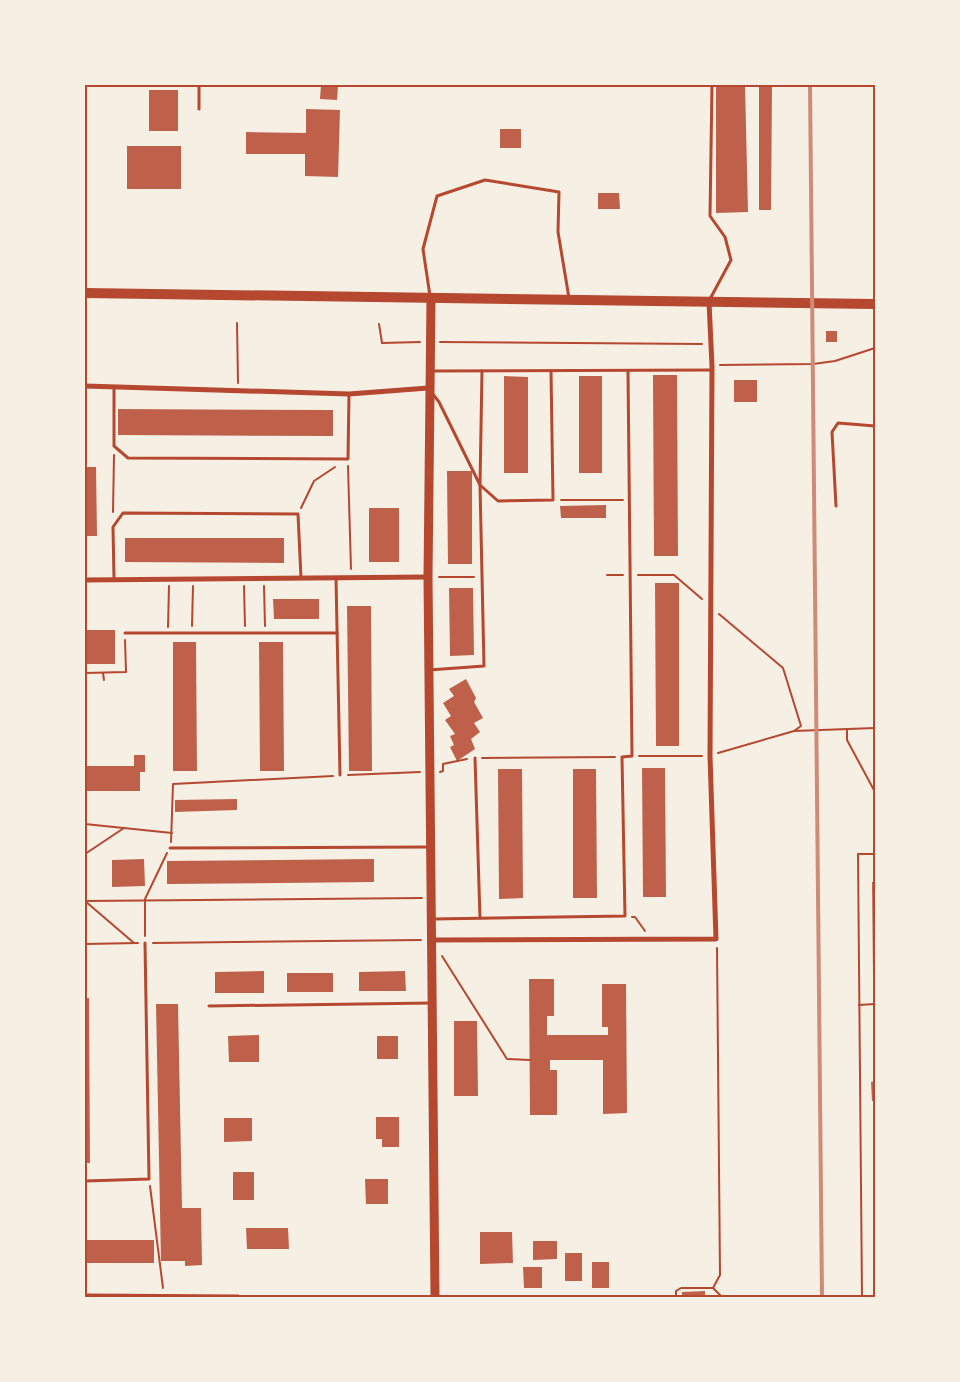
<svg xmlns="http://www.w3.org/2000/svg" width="960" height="1382" font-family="Montserrat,sans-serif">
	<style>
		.building { fill: #bf614a }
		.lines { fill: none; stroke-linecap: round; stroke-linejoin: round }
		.path { stroke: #b5482f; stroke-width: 2 }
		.service { stroke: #b5482f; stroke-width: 3 }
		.minor { stroke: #b5482f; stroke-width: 5 }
		.secondary { stroke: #b5482f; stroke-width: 9 }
		.primary { stroke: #b5482f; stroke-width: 10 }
		.rail { stroke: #cf8b77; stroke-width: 4 }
		.neatline { fill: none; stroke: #b5482f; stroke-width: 2 }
	</style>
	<rect width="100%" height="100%" fill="#f6efe4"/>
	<g class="building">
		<polygon points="321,85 338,86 337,100 320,99"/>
		<polygon points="716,85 745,85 748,212 716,213"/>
		<polygon points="759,85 772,85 771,210 759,210"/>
		<rect x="149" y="90" width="29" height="41"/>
		<polygon points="306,109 340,110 338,177 305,176 305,154 246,154 246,132 306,133"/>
		<rect x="500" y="129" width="21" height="19"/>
		<rect x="127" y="146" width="54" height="43"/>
		<polygon points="598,193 619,193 620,209 598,209"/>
		<rect x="826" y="331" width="11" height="11"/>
		<polygon points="653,375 677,375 678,556 654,556"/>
		<polygon points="504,376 528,377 528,473 504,473"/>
		<rect x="579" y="376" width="23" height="97"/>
		<rect x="734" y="380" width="23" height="22"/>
		<polygon points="118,409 333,410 333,436 118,435"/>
		<polygon points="85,467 96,467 97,536 85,536"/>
		<polygon points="447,471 472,471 472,564 448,564"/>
		<polygon points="606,505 606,518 561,518 560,506"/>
		<rect x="369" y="508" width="30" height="54"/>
		<polygon points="125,538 284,538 284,563 125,562"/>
		<polygon points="655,583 679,583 679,746 656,746"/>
		<polygon points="449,588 473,588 474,655 450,656"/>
		<polygon points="273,599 319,599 319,619 274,619"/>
		<polygon points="347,606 371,606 372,771 349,771"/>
		<rect x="85" y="630" width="30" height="34"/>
		<polygon points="173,642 196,642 197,771 173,771"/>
		<polygon points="259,642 283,642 284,771 260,771"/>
		<polygon points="466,679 476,698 474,702 483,718 474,723 480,732 471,739 475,749 457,761 450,747 454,745 450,736 455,734 445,720 451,716 443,703 454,696 449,689"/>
		<polygon points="134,755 145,755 145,772 140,772 140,791 85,791 85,766 134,766"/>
		<polygon points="642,768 665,768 666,897 643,897"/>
		<polygon points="498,769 522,769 523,898 499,899"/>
		<polygon points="573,769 596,769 597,898 573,898"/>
		<polygon points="237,799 237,810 175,812 175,800"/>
		<polygon points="144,859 145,886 112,887 112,860"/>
		<polygon points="374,859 374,882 167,884 167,861"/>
		<polygon points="872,882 875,882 875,975 873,975"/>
		<polygon points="264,971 264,993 215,993 215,972"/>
		<polygon points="405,971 406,991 359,991 359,972"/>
		<rect x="287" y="973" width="46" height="19"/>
		<polygon points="529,979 554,979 554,1016 547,1016 547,1035 608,1035 608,1027 602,1027 602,984 626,984 627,1113 603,1114 603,1060 550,1060 550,1070 557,1070 557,1115 530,1115"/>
		<polygon points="85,998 89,998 90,1163 85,1163"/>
		<polygon points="156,1004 178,1004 182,1208 201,1208 202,1265 185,1266 185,1261 161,1261"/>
		<polygon points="454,1021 477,1021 478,1096 454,1096"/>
		<polygon points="259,1035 259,1062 229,1062 228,1036"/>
		<rect x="377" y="1036" width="21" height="23"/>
		<polygon points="875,1081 875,1101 872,1101 871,1082"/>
		<polygon points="376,1117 399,1117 399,1147 382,1147 382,1139 376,1139"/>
		<polygon points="224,1118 252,1118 252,1141 224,1142"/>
		<rect x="233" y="1172" width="21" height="28"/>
		<polygon points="365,1179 388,1179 388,1204 366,1204"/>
		<polygon points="246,1228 288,1228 289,1249 247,1249"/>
		<polygon points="480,1232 512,1232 513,1263 480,1264"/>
		<rect x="85" y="1240" width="69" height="23"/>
		<polygon points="533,1241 557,1241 557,1259 533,1260"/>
		<rect x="565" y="1253" width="17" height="28"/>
		<rect x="592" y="1262" width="17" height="26"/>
		<polygon points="523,1267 542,1267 542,1288 524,1288"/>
		<polygon points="705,1291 705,1297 682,1297 682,1292"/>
	</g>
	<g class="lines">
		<g class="path">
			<polyline points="237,323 238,383"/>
			<polyline points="379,324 382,343 420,342"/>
			<polyline points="440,342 702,344"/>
			<polyline points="720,365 813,364 835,361 875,348"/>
			<polyline points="348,466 351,569"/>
			<polyline points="561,500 623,500"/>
			<polyline points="301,508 314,481 335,467"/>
			<polyline points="113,512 114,455"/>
			<polyline points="607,575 623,575"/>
			<polyline points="638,575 674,575 702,599"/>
			<polyline points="439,577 474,577"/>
			<polyline points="244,586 245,626"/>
			<polyline points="264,586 265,626"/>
			<polyline points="719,614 783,668 801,726 794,731"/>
			<polyline points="192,626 193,586"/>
			<polyline points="168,627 169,586"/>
			<polyline points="85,673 126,672 125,640"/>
			<polyline points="103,673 104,680"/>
			<polyline points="847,730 847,740 875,792"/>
			<polyline points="718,753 794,731 875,728"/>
			<polyline points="639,756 702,756"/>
			<polyline points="482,758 615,757"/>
			<polyline points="440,772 443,771 443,764 467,759"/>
			<polyline points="348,775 420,772"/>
			<polyline points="85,824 172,833"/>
			<polyline points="171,842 173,784 333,776"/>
			<polyline points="85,854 124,828"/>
			<polyline points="85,901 422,898"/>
			<polyline points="85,901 134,943"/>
			<polyline points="632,917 635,917 645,931"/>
			<polyline points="145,936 145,899 167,853"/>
			<polyline points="153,943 421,940"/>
			<polyline points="85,944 138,943"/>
			<polyline points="442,956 507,1059 530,1060"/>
			<polyline points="859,1005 875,1004"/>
			<polyline points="150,1186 163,1288"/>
			<polyline points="713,1288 722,1297"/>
			<polyline points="676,1297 676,1291 681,1288 713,1288 720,1275 717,948"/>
			<polyline points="862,1297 858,854 875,854"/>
		</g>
		<g class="service">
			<polyline points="199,109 199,85"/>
			<polyline points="430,296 423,249 437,196 485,180 559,192 558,232 569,298"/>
			<polyline points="710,299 731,260 725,237 710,216 712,85"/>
			<polyline points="433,371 711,370"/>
			<polyline points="114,388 114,446 128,458 348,459 349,394"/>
			<polyline points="432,393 439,402 480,485 498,501 553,500 551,371"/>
			<polyline points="836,506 832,432 838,423 875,426"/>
			<polyline points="336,578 340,775"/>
			<polyline points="114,579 113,527 123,513 298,514 301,578"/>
			<polyline points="125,633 337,633"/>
			<polyline points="429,670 484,666 480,485 482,371"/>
			<polyline points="475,758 480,918"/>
			<polyline points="170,848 429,847"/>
			<polyline points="433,919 625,916 622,757 632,756 628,371"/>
			<polyline points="209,1006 432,1003"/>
			<polyline points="85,1181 149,1179 145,943"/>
		</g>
		<g class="minor">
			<polyline points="85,386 349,394 428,388"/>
			<polyline points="85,580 428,577"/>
			<polyline points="432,940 716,939 710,756 712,366 709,302"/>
			<polyline points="85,1296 238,1297"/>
		</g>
		<polyline class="secondary" points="431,299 428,577 435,1297"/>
		<polyline class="primary" points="85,293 875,304"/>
		<polyline class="rail" points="810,85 822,1297"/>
	</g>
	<rect width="960" height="1382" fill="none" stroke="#f6efe4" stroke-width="172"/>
	<rect x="86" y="86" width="788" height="1210" class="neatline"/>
</svg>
